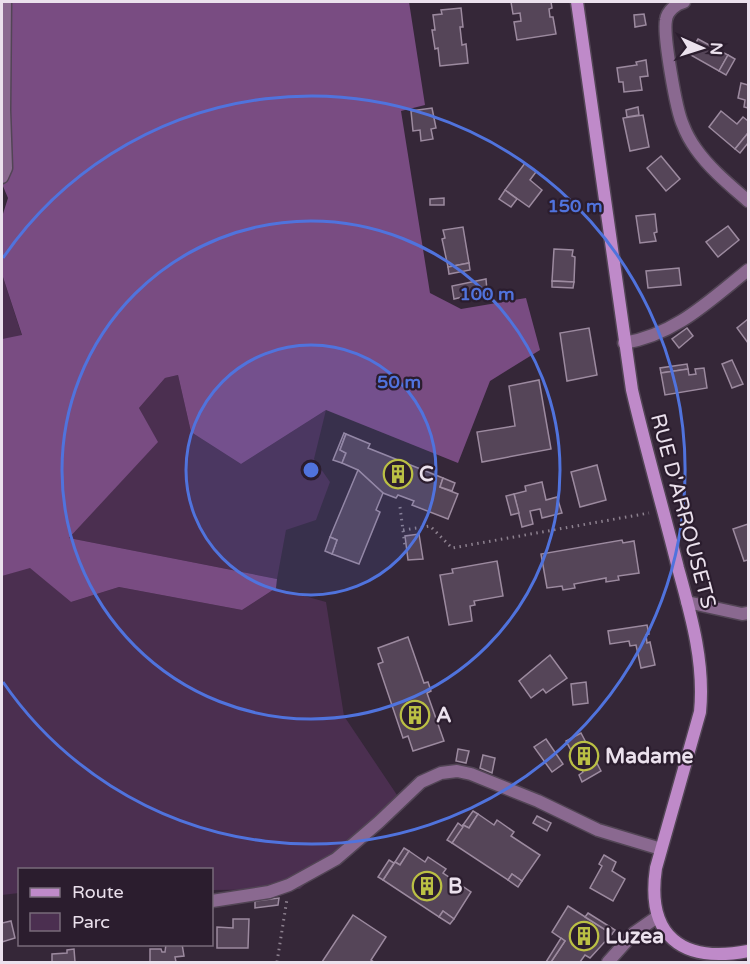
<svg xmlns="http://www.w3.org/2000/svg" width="750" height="964" font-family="'Varela Round',sans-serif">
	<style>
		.green { fill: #4b2f50 }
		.forest { fill: #794c82 }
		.building { fill: #554558; stroke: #9c8a9f; stroke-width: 1.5 }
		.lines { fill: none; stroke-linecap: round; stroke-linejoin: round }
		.minor-casing { stroke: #524555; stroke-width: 15 }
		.secondary-casing { stroke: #524555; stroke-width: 15 }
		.path { stroke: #8d818f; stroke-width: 3; stroke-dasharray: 1.5 4.5; stroke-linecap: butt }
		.minor { stroke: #8a6990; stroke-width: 12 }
		.secondary { stroke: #bf8ac9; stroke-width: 12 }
		.ring { fill: none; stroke: #5073dd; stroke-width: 3 }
		.labels { text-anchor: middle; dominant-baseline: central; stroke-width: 4.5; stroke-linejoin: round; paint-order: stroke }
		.poi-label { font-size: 21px; font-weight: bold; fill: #ebe1ed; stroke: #2b1d2e; text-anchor: start }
		.street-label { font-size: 21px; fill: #ebe1ed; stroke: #2b1d2e }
		.centre { fill: #5073dd; stroke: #2b1d2e; stroke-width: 3 }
		.ring-label { font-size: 18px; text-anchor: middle; font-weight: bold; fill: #5073dd; stroke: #2b1d2e; stroke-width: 4.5; stroke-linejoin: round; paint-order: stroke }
	</style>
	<rect width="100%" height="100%" fill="#352738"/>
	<g class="green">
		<polygon points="2,274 22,336 2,339"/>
		<polygon points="178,375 191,432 241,464 326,410 314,459 330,482 316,520 286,530 277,579 69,538 157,442 139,408 165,378"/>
		<polygon points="30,567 71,602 119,587 242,610 276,588 326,602 344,716 397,795 300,889 212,890 212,870 20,870 19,893 2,895 2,576"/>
	</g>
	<polygon class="forest" points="2,2 409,2 425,105 401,111 430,293 461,309 526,298 540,350 490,381 458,463 326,410 241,464 191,432 178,375 165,378 139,408 158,442 69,538 277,579 276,588 242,610 119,587 71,602 30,568 2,576 2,339 22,335 2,274 2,217 8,198 2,184"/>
	<g class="building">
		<polygon points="511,2 551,2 552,8 549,9 550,17 553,17 556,34 517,40 514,22 521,21 520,13 513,14"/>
		<polygon points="461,8 463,27 460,27 462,45 466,44 468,63 440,66 438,48 435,49 432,30 435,30 433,15 442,14 441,10"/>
		<polygon points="644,14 646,25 635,27 634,15"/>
		<polygon points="698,39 728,55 719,71 689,54"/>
		<polygon points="728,55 735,59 726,75 719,71"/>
		<polygon points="646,60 648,76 640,77 642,90 624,92 623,82 619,82 617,68 637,65 636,62"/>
		<polygon points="748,81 748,108 744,107 745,100 738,98 741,83 748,85"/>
		<polygon points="638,107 639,115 627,117 626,110"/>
		<polygon points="432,108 436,128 431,129 433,139 421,141 420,130 413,131 411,111"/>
		<polygon points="721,111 737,124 743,117 748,121 748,133 735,149 709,127"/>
		<polygon points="643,115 649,147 630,151 623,118"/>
		<polygon points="748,133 748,143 740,153 735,149"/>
		<polygon points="661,156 680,179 666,191 647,168"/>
		<polygon points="525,163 536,172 530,180 542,190 529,207 505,190"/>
		<polygon points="505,190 517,199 511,207 499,199"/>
		<polygon points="444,198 444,205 430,205 430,199"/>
		<polygon points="655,214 657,232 654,233 656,241 640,243 636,216"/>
		<polygon points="728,226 739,240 718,257 706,242"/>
		<polygon points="463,227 469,263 448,267 442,239 445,238 443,230"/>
		<polygon points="554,249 573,250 572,256 575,257 574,282 552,281"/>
		<polygon points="469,263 470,270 449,274 448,267"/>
		<polygon points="679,268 681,285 648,288 646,271"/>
		<polygon points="486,279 487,291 454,299 452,286"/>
		<polygon points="552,281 574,282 573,288 552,287"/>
		<polygon points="748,319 748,343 737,328"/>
		<polygon points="589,328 597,375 567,381 560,333"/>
		<polygon points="687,328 693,336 679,348 672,339"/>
		<polygon points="732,360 743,384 732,388 722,364"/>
		<polygon points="687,364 688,369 661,373 660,368"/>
		<polygon points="704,368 707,388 665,395 661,373 688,369 689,375 696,374 695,369"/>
		<polygon points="539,380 551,449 482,462 477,432 515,426 509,386"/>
		<polygon points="344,433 346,434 340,450 346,453 342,463 333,460"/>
		<polygon points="346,434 370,444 368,448 443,478 440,487 458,494 448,519 412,505 414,501 398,495 396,498 383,493 358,470 342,463 346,453 340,450"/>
		<polygon points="597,465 606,500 580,507 571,472"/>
		<polygon points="358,470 383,493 376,510 380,512 359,564 332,554 337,540 330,537"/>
		<polygon points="443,478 455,483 452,491 440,487"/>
		<polygon points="542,482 546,500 557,497 562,513 542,518 540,509 530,511 533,524 522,527 514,494 526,491 525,486"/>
		<polygon points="514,494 519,513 511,515 506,496"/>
		<polygon points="748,524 748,560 744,561 733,529"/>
		<polygon points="419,534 423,559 408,560 405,536"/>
		<polygon points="330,537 337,540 332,554 325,551"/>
		<polygon points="622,540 623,543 634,541 639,573 618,576 619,580 606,582 606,578 574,584 575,588 563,590 562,586 547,588 541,554"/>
		<polygon points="497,561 503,596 474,601 475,605 470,606 472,621 449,625 440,575 453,573 452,569"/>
		<polygon points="647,625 649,634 646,635 647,643 650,642 655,665 641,668 636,645 630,646 629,641 610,644 608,631"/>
		<polygon points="408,637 424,683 428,682 431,691 427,693 444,741 413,751 408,736 403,738 378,664 383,662 378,648"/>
		<polygon points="550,655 567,678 546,693 543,689 531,698 519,681"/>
		<polygon points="586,682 588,703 573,705 571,684"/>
		<polygon points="581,733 601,771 582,782 579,775 583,772 566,741"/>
		<polygon points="546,739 563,764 552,772 534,747"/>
		<polygon points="458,749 469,751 466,763 456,761"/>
		<polygon points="483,755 495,758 492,773 480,768"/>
		<polygon points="473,811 478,814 469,828 463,825"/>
		<polygon points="478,814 494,825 497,820 514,832 511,836 540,855 522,881 512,874 508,880 452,843 463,825 469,828"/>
		<polygon points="537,816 551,823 547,831 533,823"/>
		<polygon points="458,823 463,827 452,843 447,840"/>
		<polygon points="404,848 409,851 400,865 395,862"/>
		<polygon points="409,851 425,862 428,857 446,869 443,873 471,892 454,919 443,911 439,917 383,880 395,862 400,865"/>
		<polygon points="604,855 616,862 612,871 625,879 613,901 590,888 602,866 599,864"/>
		<polygon points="389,860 394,863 383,880 378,877"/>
		<polygon points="512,874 522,881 518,887 508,880"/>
		<polygon points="279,898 278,905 255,908 255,901"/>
		<polygon points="568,906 612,934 590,958 585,955 580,962 551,962 565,941 552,932"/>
		<polygon points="443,911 454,919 450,924 439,917"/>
		<polygon points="588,913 615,930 612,934 585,917"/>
		<polygon points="353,915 386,937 371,960 374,962 322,962"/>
		<polygon points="233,919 249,919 248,948 217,948 217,927 233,928"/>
		<polygon points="11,921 15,938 2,942 2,923"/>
		<polygon points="561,938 565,941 551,962 546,962"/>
		<polygon points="166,944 182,944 184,956 175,957 176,962 150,962 150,949 161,949 162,952 165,952"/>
		<polygon points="74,949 75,962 52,962 52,954 67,953 67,950"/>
	</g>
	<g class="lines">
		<g class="minor-casing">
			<g id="minor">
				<path d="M684,2c-8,2 -17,9 -18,18 -3,15 10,90 17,105 3,8 8,17 13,24 14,20 35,37 52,52"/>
				<polyline points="2,177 6,168 4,110 5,2"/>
				<path d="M624,343c51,-8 85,-42 124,-73"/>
				<polyline points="687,602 742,614 748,613"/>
				<polyline points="212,901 269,892 289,885 336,859 379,822 421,782 441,773 457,771 471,774 538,801 598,830 661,849"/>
				<polyline points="608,962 634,933 657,917"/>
			</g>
		</g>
		<g class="secondary-casing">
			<path id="secondary" d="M577,2l55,388c14,60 31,118 46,178 13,47 27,95 22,144l-44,156c-10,67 25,96 92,83"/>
		</g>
		<g class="path">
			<polyline points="400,507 405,546"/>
			<polyline points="403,530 430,526 452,548 649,513"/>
			<polyline points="277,962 287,899"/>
		</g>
		<use href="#minor" class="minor"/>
		<use href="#secondary" class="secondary"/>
	</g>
	<circle cx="311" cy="470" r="125" fill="#5073dd" fill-opacity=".12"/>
	<g class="ring">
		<circle cx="311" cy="470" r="125"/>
		<circle cx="311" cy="470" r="249"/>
		<path d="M3 258A374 374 0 1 1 3 682"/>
	</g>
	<defs>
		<g id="building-ring" transform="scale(1.5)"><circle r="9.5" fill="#2b1d2e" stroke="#bbc044" stroke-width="1.5"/><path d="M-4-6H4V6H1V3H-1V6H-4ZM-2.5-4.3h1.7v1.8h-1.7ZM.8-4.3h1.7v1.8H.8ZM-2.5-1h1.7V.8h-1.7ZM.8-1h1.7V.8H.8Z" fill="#bbc044"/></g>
	</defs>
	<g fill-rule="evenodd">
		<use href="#building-ring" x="398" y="474"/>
		<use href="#building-ring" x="415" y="715"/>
		<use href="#building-ring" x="584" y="756"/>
		<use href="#building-ring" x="427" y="886"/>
		<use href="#building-ring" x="584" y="936"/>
	</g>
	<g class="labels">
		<g class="poi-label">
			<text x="419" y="474">C</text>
			<text x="436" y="715">A</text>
			<text x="605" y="756">Madame</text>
			<text x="448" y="886">B</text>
			<text x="605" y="936">Luzea</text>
		</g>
		<g class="street-label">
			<text transform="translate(683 511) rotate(75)">RUE D'ARROUSETS</text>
		</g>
	</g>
	<circle cx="311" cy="470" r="9" class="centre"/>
	<g class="ring-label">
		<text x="575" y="212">150 m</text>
		<text x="487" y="300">100 m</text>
		<text x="399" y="388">50 m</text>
	</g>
	<rect width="750" height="964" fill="none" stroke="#ebe1ed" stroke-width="6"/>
	<rect x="18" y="868" width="195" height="78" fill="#2b1d2e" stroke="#786b7a" stroke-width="1.5"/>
	<rect x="30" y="888" width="30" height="9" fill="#bf8ac9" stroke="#786b7a" stroke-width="1.5"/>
	<text x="72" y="898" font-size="18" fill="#ebe1ed">Route</text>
	<rect x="30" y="913" width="30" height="18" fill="#4b2f50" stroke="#786b7a" stroke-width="1.5"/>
	<text x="72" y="928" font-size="18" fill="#ebe1ed">Parc</text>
	<g transform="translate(702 48) rotate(93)" stroke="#2b1d2e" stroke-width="4.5" paint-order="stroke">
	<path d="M0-4.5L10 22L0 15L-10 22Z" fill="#ebe1ed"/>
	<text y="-9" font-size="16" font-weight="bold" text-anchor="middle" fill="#ebe1ed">N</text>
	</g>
</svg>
